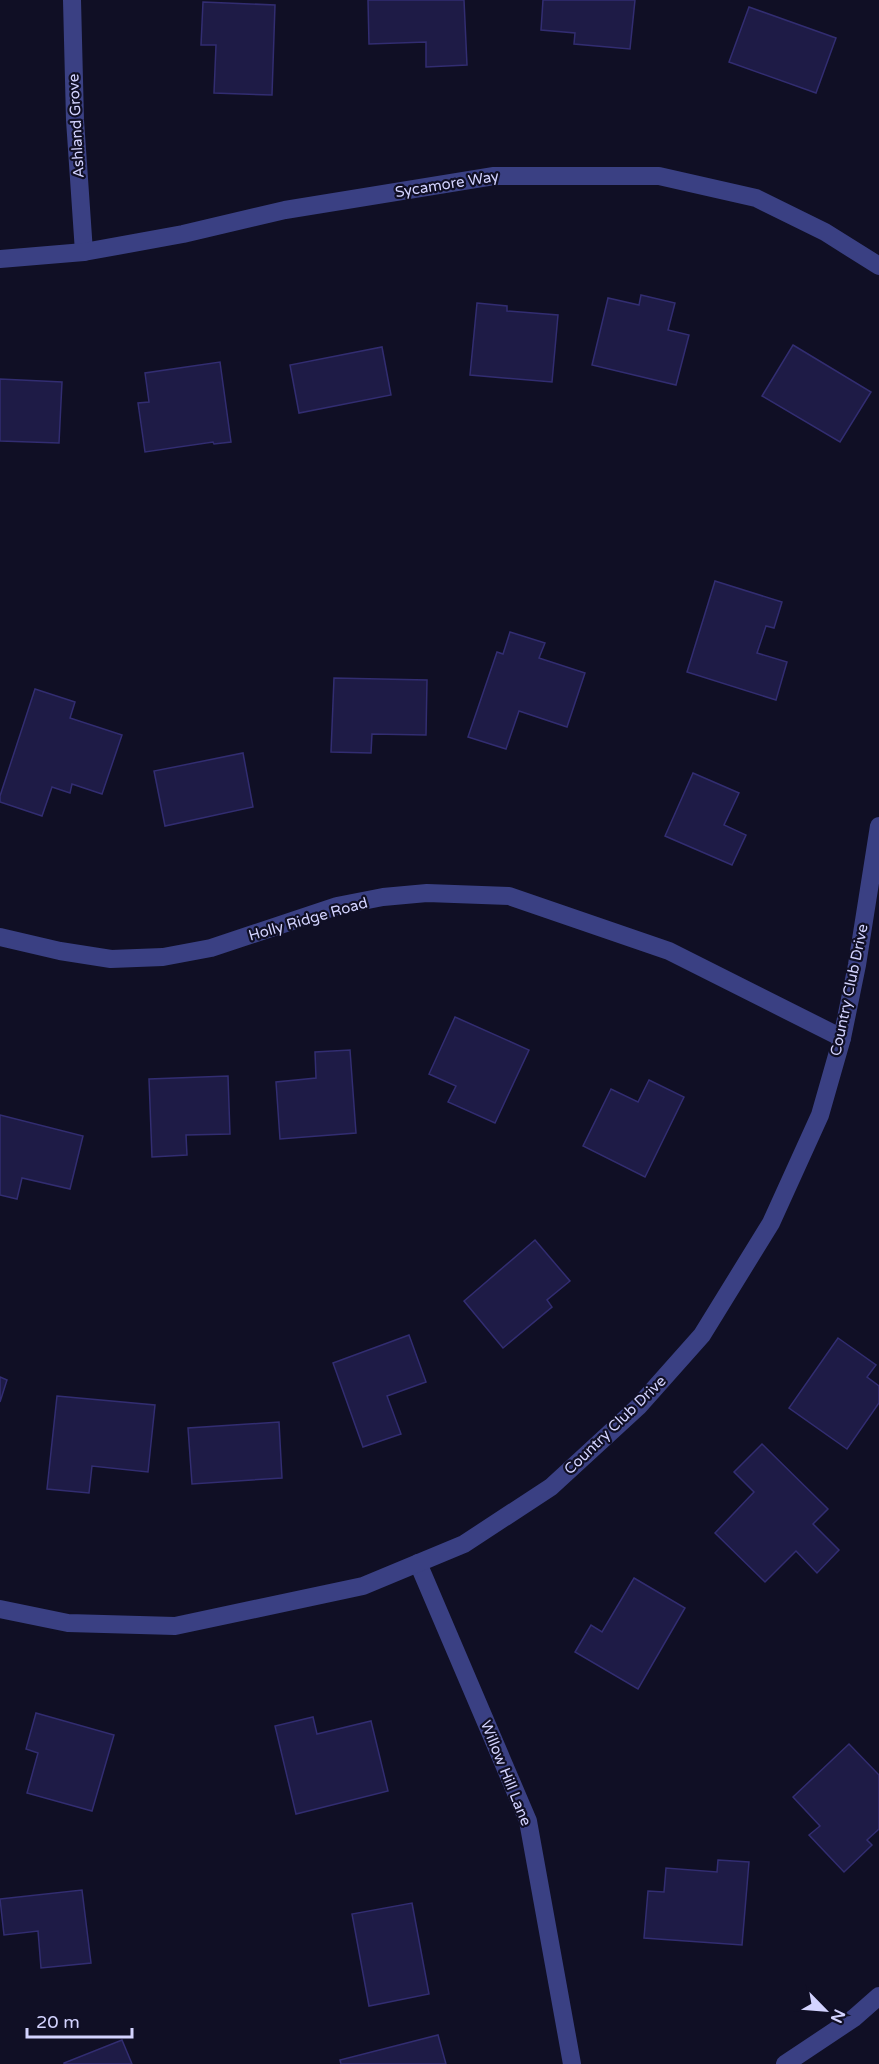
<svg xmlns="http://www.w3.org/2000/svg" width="879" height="2064" font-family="'Varela Round',sans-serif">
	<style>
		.building { fill: #1e1b46; stroke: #322d71; stroke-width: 1.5 }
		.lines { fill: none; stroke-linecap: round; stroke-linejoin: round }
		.minor { stroke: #3a4083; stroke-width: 18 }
		.labels { text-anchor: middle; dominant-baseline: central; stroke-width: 4.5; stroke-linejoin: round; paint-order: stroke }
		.street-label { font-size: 15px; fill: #d3d3ff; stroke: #100f25 }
	</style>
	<rect width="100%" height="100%" fill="#100f25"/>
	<g class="building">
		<polygon points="368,0 464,0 467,65 426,67 426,42 369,44"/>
		<polygon points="543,0 635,0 630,49 574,44 575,33 541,30"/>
		<polygon points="203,2 275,5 272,95 214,93 216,45 201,45"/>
		<polygon points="749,7 836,38 816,93 729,62"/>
		<polygon points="641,295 675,303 668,330 689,335 676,385 592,365 608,298 639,305"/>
		<polygon points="477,303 507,306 507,311 558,315 552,382 470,375"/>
		<polygon points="793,345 871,392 840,442 762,396"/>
		<polygon points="382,347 391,395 299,413 290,365"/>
		<polygon points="220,362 231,442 214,444 213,442 145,452 138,403 149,402 145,373"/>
		<polygon points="0,379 62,382 59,443 0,441"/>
		<polygon points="715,581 782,602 774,628 766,626 757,653 787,662 776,700 687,672"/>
		<polygon points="510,632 545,643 539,658 585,673 567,727 519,711 506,749 468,737 497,652 503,654"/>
		<polygon points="334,678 427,680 426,735 372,734 371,753 331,752"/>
		<polygon points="35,689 75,702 70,718 122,735 102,794 72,784 70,793 52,787 42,816 0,802 0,796"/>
		<polygon points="243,753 253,807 165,826 154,771"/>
		<polygon points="693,773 739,793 724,825 746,835 732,865 665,836"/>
		<polygon points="455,1017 529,1050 495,1123 448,1102 456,1086 429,1074"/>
		<polygon points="350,1050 356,1133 280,1139 276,1082 316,1078 315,1052"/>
		<polygon points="228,1076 230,1134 186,1135 187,1155 152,1157 149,1079"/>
		<polygon points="649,1080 684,1097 645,1177 583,1146 611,1089 638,1102"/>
		<polygon points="0,1115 83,1136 70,1189 22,1178 17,1199 0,1195"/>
		<polygon points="535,1240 570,1281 547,1300 552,1307 503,1348 464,1301"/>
		<polygon points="409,1335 426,1382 387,1396 401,1434 363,1447 333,1363"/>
		<polygon points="838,1338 876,1365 867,1377 879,1386 879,1403 847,1449 789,1408"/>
		<polygon points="0,1377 7,1380 0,1402"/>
		<polygon points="57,1396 155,1405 148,1472 92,1466 89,1493 47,1489"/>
		<polygon points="279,1422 282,1478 192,1484 188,1428"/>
		<polygon points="762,1444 828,1509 813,1524 839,1550 817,1573 796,1551 765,1582 715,1533 754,1492 734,1472"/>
		<polygon points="634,1578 685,1608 638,1689 575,1652 591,1625 602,1632"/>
		<polygon points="36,1713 114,1735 92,1811 27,1793 38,1753 26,1749"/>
		<polygon points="313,1717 317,1734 371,1721 388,1791 296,1814 275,1726"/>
		<polygon points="849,1744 879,1775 879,1829 867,1840 872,1845 844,1872 809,1835 820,1826 793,1797"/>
		<polygon points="718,1860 749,1862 742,1945 644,1938 648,1891 664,1892 666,1868 717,1872"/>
		<polygon points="82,1890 91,1963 41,1968 38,1931 4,1935 0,1899"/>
		<polygon points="412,1903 429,1994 369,2006 352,1914"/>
		<polygon points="438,2035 446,2064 341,2064 340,2060"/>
		<polygon points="122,2040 132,2064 64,2064 64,2063"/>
	</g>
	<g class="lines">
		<g class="minor">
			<polyline points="72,0 75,120 84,252"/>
			<polyline points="0,259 84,252 183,234 285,210 494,176 659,176 756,198 825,232 879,266"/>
			<polyline points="0,937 60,951 111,959 163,957 211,948 337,906 383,897 427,893 509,896 669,951 842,1038"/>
			<polyline points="418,1563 528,1821 572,2064"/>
			<polyline points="0,1609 68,1623 175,1626 363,1586 464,1544 551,1487 638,1407 702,1335 771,1223 820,1115 842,1038 857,965 879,826"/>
			<polyline points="785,2064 854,2018 879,1996"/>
		</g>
	</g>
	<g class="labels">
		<g class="street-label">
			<text transform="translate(76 126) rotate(-93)">Ashland Grove</text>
			<text transform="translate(447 184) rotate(-9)">Sycamore Way</text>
			<text transform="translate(308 919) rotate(-16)">Holly Ridge Road</text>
			<text transform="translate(849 990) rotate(-78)">Country Club Drive</text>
			<text transform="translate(615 1425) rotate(-44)">Country Club Drive</text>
			<text transform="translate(506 1773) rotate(68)">Willow Hill Lane</text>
		</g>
	</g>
	<g transform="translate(825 2010) rotate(115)" stroke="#100f25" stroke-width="4.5" paint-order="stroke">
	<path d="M0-4.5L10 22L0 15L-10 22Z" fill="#d3d3ff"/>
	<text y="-9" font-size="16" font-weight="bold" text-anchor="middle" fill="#d3d3ff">N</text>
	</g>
	<path d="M27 2028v9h105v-9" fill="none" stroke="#d3d3ff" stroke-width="3"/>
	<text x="36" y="2028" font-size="18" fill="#d3d3ff" stroke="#100f25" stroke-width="4.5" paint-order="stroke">20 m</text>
</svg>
